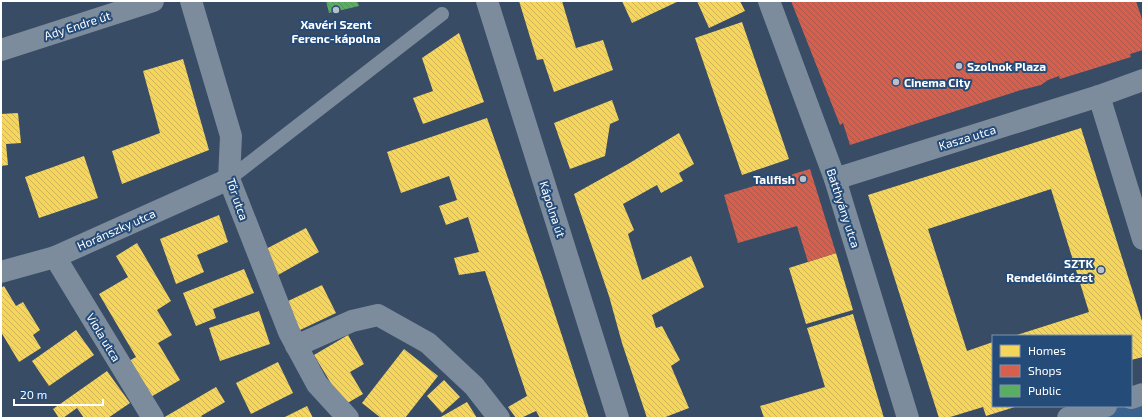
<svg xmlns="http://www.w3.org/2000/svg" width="1144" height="419" font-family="'Exo 2',sans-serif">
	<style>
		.park { fill: #39628f }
		.homes { fill: url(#homes-back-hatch) }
		.shops { fill: url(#shops-back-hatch) }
		.public { fill: url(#public-back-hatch) }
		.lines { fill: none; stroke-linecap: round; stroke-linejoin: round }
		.service { stroke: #7c8c9c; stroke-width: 14 }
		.minor { stroke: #7c8c9c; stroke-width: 22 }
		.tertiary { stroke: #7c8c9c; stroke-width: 22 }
		.poi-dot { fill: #b9c0c9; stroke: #254b78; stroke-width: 1.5 }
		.labels { text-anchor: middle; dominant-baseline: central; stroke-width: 4; stroke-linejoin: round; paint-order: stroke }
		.poi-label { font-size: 12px; font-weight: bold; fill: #fff; stroke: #254b78; text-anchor: start }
		.street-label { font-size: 12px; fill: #fff; stroke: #254b78 }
	</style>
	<defs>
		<pattern id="homes-back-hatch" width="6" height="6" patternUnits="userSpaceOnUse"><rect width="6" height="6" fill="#f6d55c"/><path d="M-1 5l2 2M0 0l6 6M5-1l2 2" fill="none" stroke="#ccb358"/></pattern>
		<pattern id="shops-back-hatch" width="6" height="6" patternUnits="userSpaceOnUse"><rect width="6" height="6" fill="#d6604d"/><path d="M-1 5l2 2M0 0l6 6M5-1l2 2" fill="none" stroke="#a6594d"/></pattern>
		<pattern id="public-back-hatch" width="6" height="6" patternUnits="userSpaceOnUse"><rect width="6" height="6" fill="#5aae61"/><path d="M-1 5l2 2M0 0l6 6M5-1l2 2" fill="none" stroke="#56915b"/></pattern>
	</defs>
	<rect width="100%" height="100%" fill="#384c65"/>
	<polygon class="park" points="1143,394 1143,418 1068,418 1106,406 1131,406"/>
	<g class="homes">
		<polygon points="519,1 562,1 576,48 603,40 613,70 554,92 543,59 537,60"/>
		<polygon points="622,1 679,1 632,23"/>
		<polygon points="697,1 740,1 745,11 709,28"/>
		<polygon points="742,22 789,159 742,175 695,38"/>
		<polygon points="459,33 484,102 423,124 413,98 433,91 422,58"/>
		<polygon points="183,59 209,150 122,184 112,151 160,133 143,71"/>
		<polygon points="612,100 619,120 610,124 605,156 570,169 554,123"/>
		<polygon points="18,113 21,143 6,144 8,165 1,166 1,114"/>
		<polygon points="487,118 543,278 589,418 540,418 536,411 521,418 516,418 508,407 527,396 485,271 459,275 454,258 479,252 468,217 446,225 439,206 457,200 449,176 401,193 387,152"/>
		<polygon points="1081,128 1143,324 1143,357 1131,360 1131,336 1014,336 1089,312 1051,189 928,229 967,351 993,342 993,406 1018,406 986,416 983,407 947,418 939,418 868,195"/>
		<polygon points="679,133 694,164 679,173 683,181 661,193 657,185 623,204 634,230 628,234 642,280 691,256 704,287 652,315 656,328 662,326 680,360 671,366 689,408 663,418 647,418 622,343 609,296 574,194 628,164"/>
		<polygon points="84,156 98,198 39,218 25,177"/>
		<polygon points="219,215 228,242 197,255 204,272 176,284 160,239"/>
		<polygon points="306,228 319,252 278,275 264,250"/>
		<polygon points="137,243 171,301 157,310 172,335 158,343 180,380 149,398 127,362 136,357 99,294 128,277 116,256"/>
		<polygon points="836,253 853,310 806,324 789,268"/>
		<polygon points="244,269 254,293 213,309 216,318 196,326 183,293"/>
		<polygon points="322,285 336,313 300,330 286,302"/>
		<polygon points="4,286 16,306 23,302 40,330 33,335 41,348 19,362 1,332 1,288"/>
		<polygon points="259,311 270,344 220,361 209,328"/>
		<polygon points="853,314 884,418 764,418 760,406 825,387 807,328"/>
		<polygon points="76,330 94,355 49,386 32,361"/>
		<polygon points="348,335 364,364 350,372 363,394 344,405 314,355"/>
		<polygon points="404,349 438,376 405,418 381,418 362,403"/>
		<polygon points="278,362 293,393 251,414 236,383"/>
		<polygon points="107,371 130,403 108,418 84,418 77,408 63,418 59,418 53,409"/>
		<polygon points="444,380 460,397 442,413 427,396"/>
		<polygon points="216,387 225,402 201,416 203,418 163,418"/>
		<polygon points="467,402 477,418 439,418"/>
		<polygon points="307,406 313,418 283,418"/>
	</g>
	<g class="shops">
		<polygon points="791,1 1136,1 1143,22 1143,50 1130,54 1131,57 1060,79 1059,76 1048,80 1041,85 1021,90 850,145 843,123 840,125"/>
		<polygon points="810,169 836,253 808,262 797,226 738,243 724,195"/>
	</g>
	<polygon class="public" points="326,1 357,1 359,6 329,13"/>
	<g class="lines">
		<polyline class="service" points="229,179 442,14"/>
		<g class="minor">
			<polyline points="191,1 231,136 229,179 289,332 317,384 348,418"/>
			<polyline points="487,1 618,418"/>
			<polyline points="769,1 835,179 908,418"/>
			<polyline points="1099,96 1143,239"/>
			<polyline points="835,179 1099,96 1143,80"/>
			<polyline points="55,257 153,418"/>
			<polyline points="1,272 55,257 229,179"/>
			<polyline points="296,346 352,321 378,315 428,343 474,386 499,418"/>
			<polyline points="1131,398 1143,394"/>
			<polyline points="1068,418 1106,406"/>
		</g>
		<polyline class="tertiary" points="1,50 153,1"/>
	</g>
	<g class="poi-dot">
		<circle cx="336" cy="10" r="4"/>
		<circle cx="959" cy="66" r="4"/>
		<circle cx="896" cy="82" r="4"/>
		<circle cx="803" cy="179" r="4"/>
		<circle cx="1101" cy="270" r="4"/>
	</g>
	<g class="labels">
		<g class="poi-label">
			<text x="336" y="24" text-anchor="middle">Xavéri Szent<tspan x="336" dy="14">Ferenc-kápolna</tspan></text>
			<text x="967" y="66">Szolnok Plaza</text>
			<text x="904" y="82">Cinema City</text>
			<text x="795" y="179" text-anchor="end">Talifish</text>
			<text x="1093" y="263" text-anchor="end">SZTK<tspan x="1093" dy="14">Rendelőintézet</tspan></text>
		</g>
		<g class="street-label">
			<text transform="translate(77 25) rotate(-18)">Ady Endre út</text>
			<text transform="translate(967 137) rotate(-17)">Kasza utca</text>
			<text transform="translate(238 199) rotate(71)">Tőr utca</text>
			<text transform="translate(844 208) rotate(72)">Batthyány utca</text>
			<text transform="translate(553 209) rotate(72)">Kápolna út</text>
			<text transform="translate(116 229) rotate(-24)">Horánszky utca</text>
			<text transform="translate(104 337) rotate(59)">Viola utca</text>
		</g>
	</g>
	<rect width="1144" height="419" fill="none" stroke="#ffffff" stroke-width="4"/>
	<rect x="992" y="335" width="140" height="72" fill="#254b78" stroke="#7c93ae"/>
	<rect x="1000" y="345" width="20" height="12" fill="#f6d55c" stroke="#7c93ae"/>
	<text x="1028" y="355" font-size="12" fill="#ffffff">Homes</text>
	<rect x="1000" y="365" width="20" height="12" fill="#d6604d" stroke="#7c93ae"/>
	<text x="1028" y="375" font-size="12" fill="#ffffff">Shops</text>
	<rect x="1000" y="385" width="20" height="12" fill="#5aae61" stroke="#7c93ae"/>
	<text x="1028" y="395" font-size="12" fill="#ffffff">Public</text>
	<path d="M14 399v6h89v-6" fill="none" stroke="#ffffff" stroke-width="2"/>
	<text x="20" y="399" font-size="12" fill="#ffffff" stroke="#254b78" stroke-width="3" paint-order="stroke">20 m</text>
</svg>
